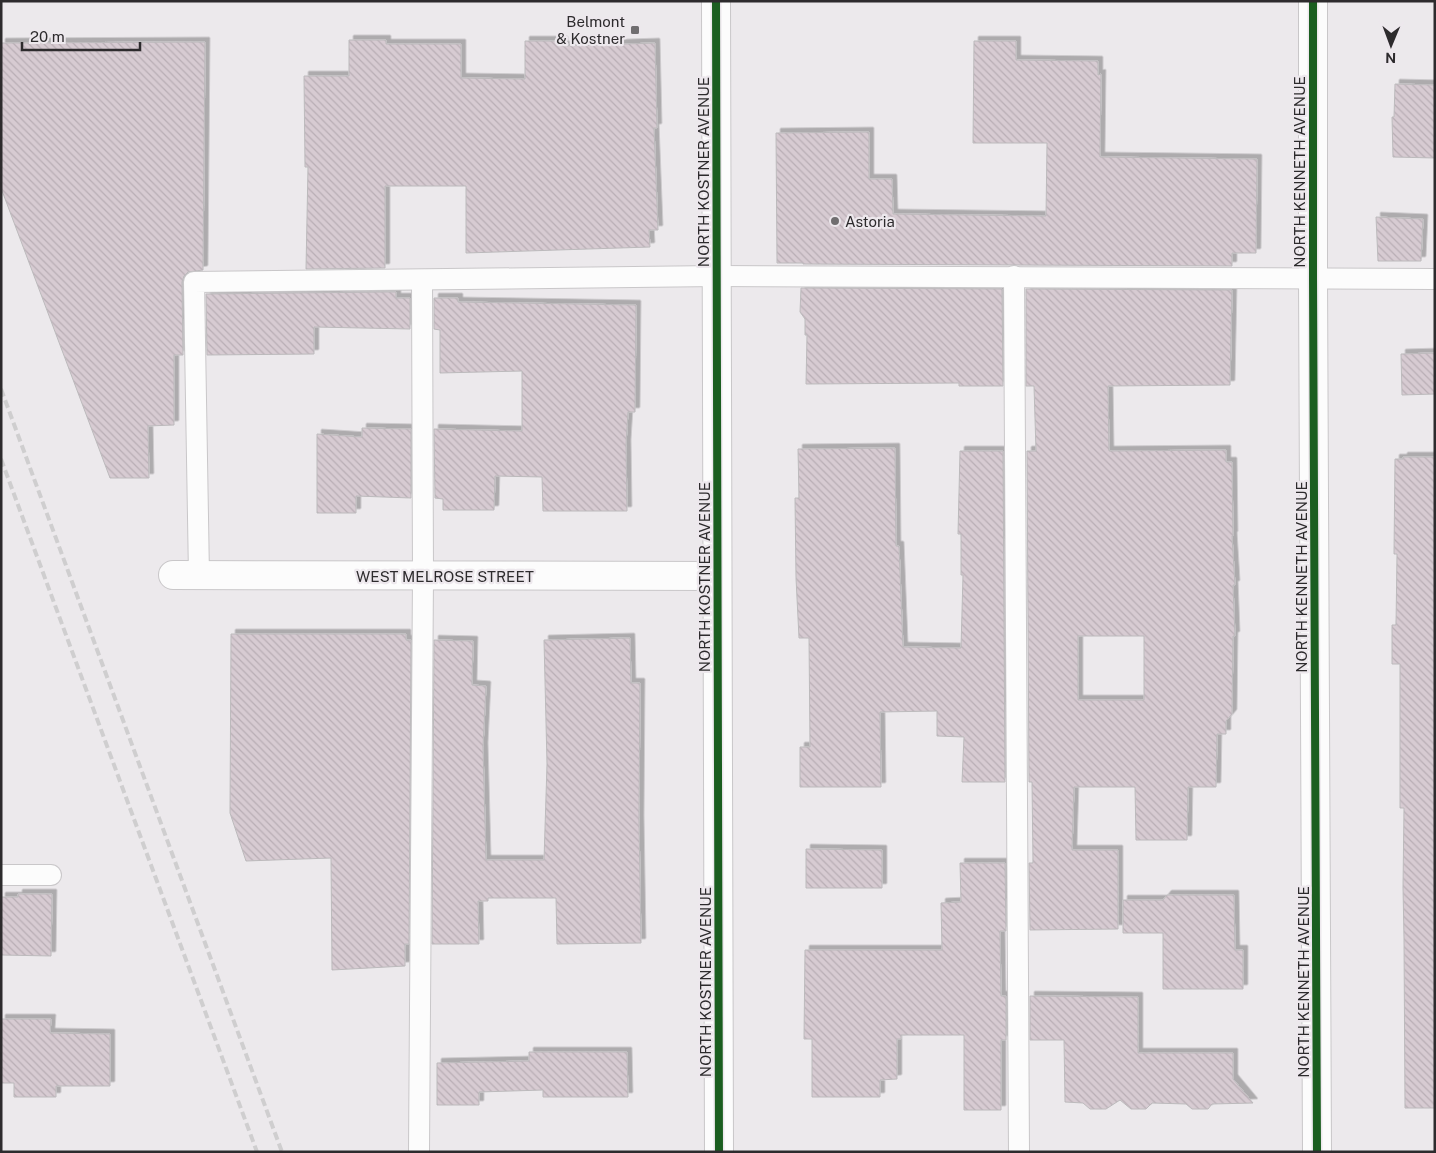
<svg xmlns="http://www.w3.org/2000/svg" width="1436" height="1153" font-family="'Public Sans',sans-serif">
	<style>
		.building { fill: url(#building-back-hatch); stroke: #bcbabc; fill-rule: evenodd; filter: url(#shadow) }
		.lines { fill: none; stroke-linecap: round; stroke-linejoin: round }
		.service-casing { stroke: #c9c7c9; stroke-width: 22 }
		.minor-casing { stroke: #c9c7c9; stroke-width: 30 }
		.service { stroke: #fcfcfc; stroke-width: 20 }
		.minor { stroke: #fcfcfc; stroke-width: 28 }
		.rail { stroke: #cfcecf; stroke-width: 4; stroke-dasharray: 8 4; stroke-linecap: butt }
		.cycleway-casing { stroke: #ede8ed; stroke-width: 11 }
		.cycleway { stroke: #1b5e20; stroke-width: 8 }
		.poi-dot { fill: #706e70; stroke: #ede8ed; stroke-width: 2 }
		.labels { text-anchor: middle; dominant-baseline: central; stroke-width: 4.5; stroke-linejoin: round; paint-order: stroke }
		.poi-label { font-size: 15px; fill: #2d2b2d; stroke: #ede8ed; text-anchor: end }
		.street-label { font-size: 15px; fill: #2d2b2d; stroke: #ede8ed }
	</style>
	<defs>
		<pattern id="building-back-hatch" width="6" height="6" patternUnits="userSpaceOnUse" patternTransform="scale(1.25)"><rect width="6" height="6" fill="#d7cbd2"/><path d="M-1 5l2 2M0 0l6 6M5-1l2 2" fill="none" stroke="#b9aeb5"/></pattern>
		<filter id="shadow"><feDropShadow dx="4.5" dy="-4.5" stdDeviation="0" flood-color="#0004"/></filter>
	</defs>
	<rect width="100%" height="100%" fill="#ece9ec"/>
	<g class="building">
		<polygon points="349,40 386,40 386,44 461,44 461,78 525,79 525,41 563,41 563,46 655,43 657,128 654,128 658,230 649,230 650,247 466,253 466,186 385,186 385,268 306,269 308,167 305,167 304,76 349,76"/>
		<polygon points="974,41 1016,41 1016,60 1098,61 1098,75 1101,74 1100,157 1257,159 1256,253 1232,253 1232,266 803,264 803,263 777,263 776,133 869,132 869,179 892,179 893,214 1046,216 1047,143 973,143"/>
		<polygon points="205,42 203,270 188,272 184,276 182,282 183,355 174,355 174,425 148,426 149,478 110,478 1,188 1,43"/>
		<polygon points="1395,84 1435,85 1435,158 1393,157 1392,117 1394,117"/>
		<polygon points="1376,217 1423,219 1421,261 1378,261"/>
		<polygon points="801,288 1002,289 1003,386 959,386 959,383 806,384 807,335 805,335 805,319 800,312"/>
		<path d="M1026,289l206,1 -2,95 -122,1 1,65 117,-1v12h6l1,74h-1l3,49h-2l2,51h-2l-1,78 -6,7v13h-9l-1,53h-28l-1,53h-51l-1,-53h-61l-2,63h46v79l-88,1 -1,-67h4l-1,-81h-3l-2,-331h9l-2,-65h-8zM1078,636h66v64h-66z"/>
		<polygon points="385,292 396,292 396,298 410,298 410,329 314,327 314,354 207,355 206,294"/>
		<polygon points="434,298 458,298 458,302 636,305 635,412 628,412 626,444 627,511 543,511 542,477 495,476 494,510 443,510 443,499 435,498 434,429 522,431 522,371 440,373 440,330 434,329"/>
		<polygon points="1435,353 1435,394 1402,395 1401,354"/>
		<polygon points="362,428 411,429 411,498 356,496 356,513 317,513 317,434 362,437"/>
		<polygon points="895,448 896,546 899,546 903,647 961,648 963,575 961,575 961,534 958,534 960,451 1003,451 1005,782 962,782 964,737 937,736 937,711 880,712 881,787 800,787 800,747 810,747 809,638 799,638 796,578 795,498 799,498 798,449"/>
		<polygon points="1403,457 1435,457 1435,1108 1405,1108 1404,939 1403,887 1404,808 1400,808 1400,664 1392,664 1392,625 1396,625 1397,554 1394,554 1395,459 1403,459"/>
		<polygon points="231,634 406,634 406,640 411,640 409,944 405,944 405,966 332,970 331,858 246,861 230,813"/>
		<polygon points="630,638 631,683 640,683 639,820 641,943 557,944 556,898 488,898 488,901 478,901 479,944 432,944 434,640 473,641 472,685 486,686 483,747 486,860 544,860 547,764 544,640"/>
		<polygon points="806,849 882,850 882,888 806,888"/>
		<polygon points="960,863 1005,863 1006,931 1000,931 1001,996 1006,996 1006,1040 1001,1040 1001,1110 964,1110 964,1035 901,1035 901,1039 897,1039 897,1079 880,1080 880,1097 812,1097 812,1039 804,1039 805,950 942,950 941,903 961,902"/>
		<polygon points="18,894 52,894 51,956 1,955 1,897 18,897"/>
		<polygon points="1167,895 1234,895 1235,950 1243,950 1243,989 1163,989 1163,933 1123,933 1123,900 1163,900"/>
		<polygon points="1030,996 1138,997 1138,1053 1233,1053 1233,1079 1253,1103 1212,1104 1208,1109 1192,1109 1186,1104 1152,1103 1146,1109 1131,1109 1120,1100 1106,1109 1090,1109 1083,1103 1065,1102 1064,1040 1030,1040"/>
		<polygon points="1,1019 51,1019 50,1033 110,1034 110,1086 56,1086 56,1097 14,1097 14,1083 1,1083"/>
		<polygon points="529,1052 627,1052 628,1097 543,1097 543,1090 479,1092 479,1105 437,1105 437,1063 529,1061"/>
	</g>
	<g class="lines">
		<g class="service-casing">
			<g id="service">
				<polyline points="1014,276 1019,1152"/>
				<polyline points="199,576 194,282 717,276 1435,279"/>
				<polyline points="1,875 51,875"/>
				<polyline points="419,1152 423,576 422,280"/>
			</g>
		</g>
		<g class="minor-casing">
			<g id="minor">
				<polyline points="716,1 719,1152"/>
				<polyline points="1313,1 1313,278 1317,1152"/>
				<polyline points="173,575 717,576"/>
			</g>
		</g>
		<use href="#service" class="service"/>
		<use href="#minor" class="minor"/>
		<g class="rail">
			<polyline points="1,389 282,1152"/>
			<polyline points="1,459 257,1152"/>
		</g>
		<g class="cycleway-casing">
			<g id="cycleway">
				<polyline points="716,1 719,1152"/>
				<polyline points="1313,1 1313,278 1317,1152"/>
			</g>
		</g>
		<use href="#cycleway" class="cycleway"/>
	</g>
	<g class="poi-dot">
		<rect x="630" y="25" width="10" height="10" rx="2.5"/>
		<circle cx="835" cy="221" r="5"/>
	</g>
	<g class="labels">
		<g class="poi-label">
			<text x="625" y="21">Belmont<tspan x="625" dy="17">&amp; Kostner</tspan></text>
			<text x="845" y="221" text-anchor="start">Astoria</text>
		</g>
		<g class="street-label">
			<text transform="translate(703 172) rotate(-90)">NORTH KOSTNER AVENUE</text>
			<text transform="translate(1299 172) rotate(-90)">NORTH KENNETH AVENUE</text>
			<text x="445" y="576">WEST MELROSE STREET</text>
			<text transform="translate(704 577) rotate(-90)">NORTH KOSTNER AVENUE</text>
			<text transform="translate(1301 577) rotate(-90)">NORTH KENNETH AVENUE</text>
			<text transform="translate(705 982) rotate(-90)">NORTH KOSTNER AVENUE</text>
			<text transform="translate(1303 982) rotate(-90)">NORTH KENNETH AVENUE</text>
		</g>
	</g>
	<rect width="1436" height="1153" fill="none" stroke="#2d2b2d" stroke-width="5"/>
	<g transform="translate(1391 45) rotate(181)" stroke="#ede8ed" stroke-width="4" paint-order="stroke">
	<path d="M0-4L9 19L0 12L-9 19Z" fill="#2d2b2d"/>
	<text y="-8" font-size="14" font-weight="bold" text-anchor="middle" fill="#2d2b2d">N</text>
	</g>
	<path d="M22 42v8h118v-8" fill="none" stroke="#2d2b2d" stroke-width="2.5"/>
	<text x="30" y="42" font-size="15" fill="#2d2b2d" stroke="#ede8ed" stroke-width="4" paint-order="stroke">20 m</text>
</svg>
